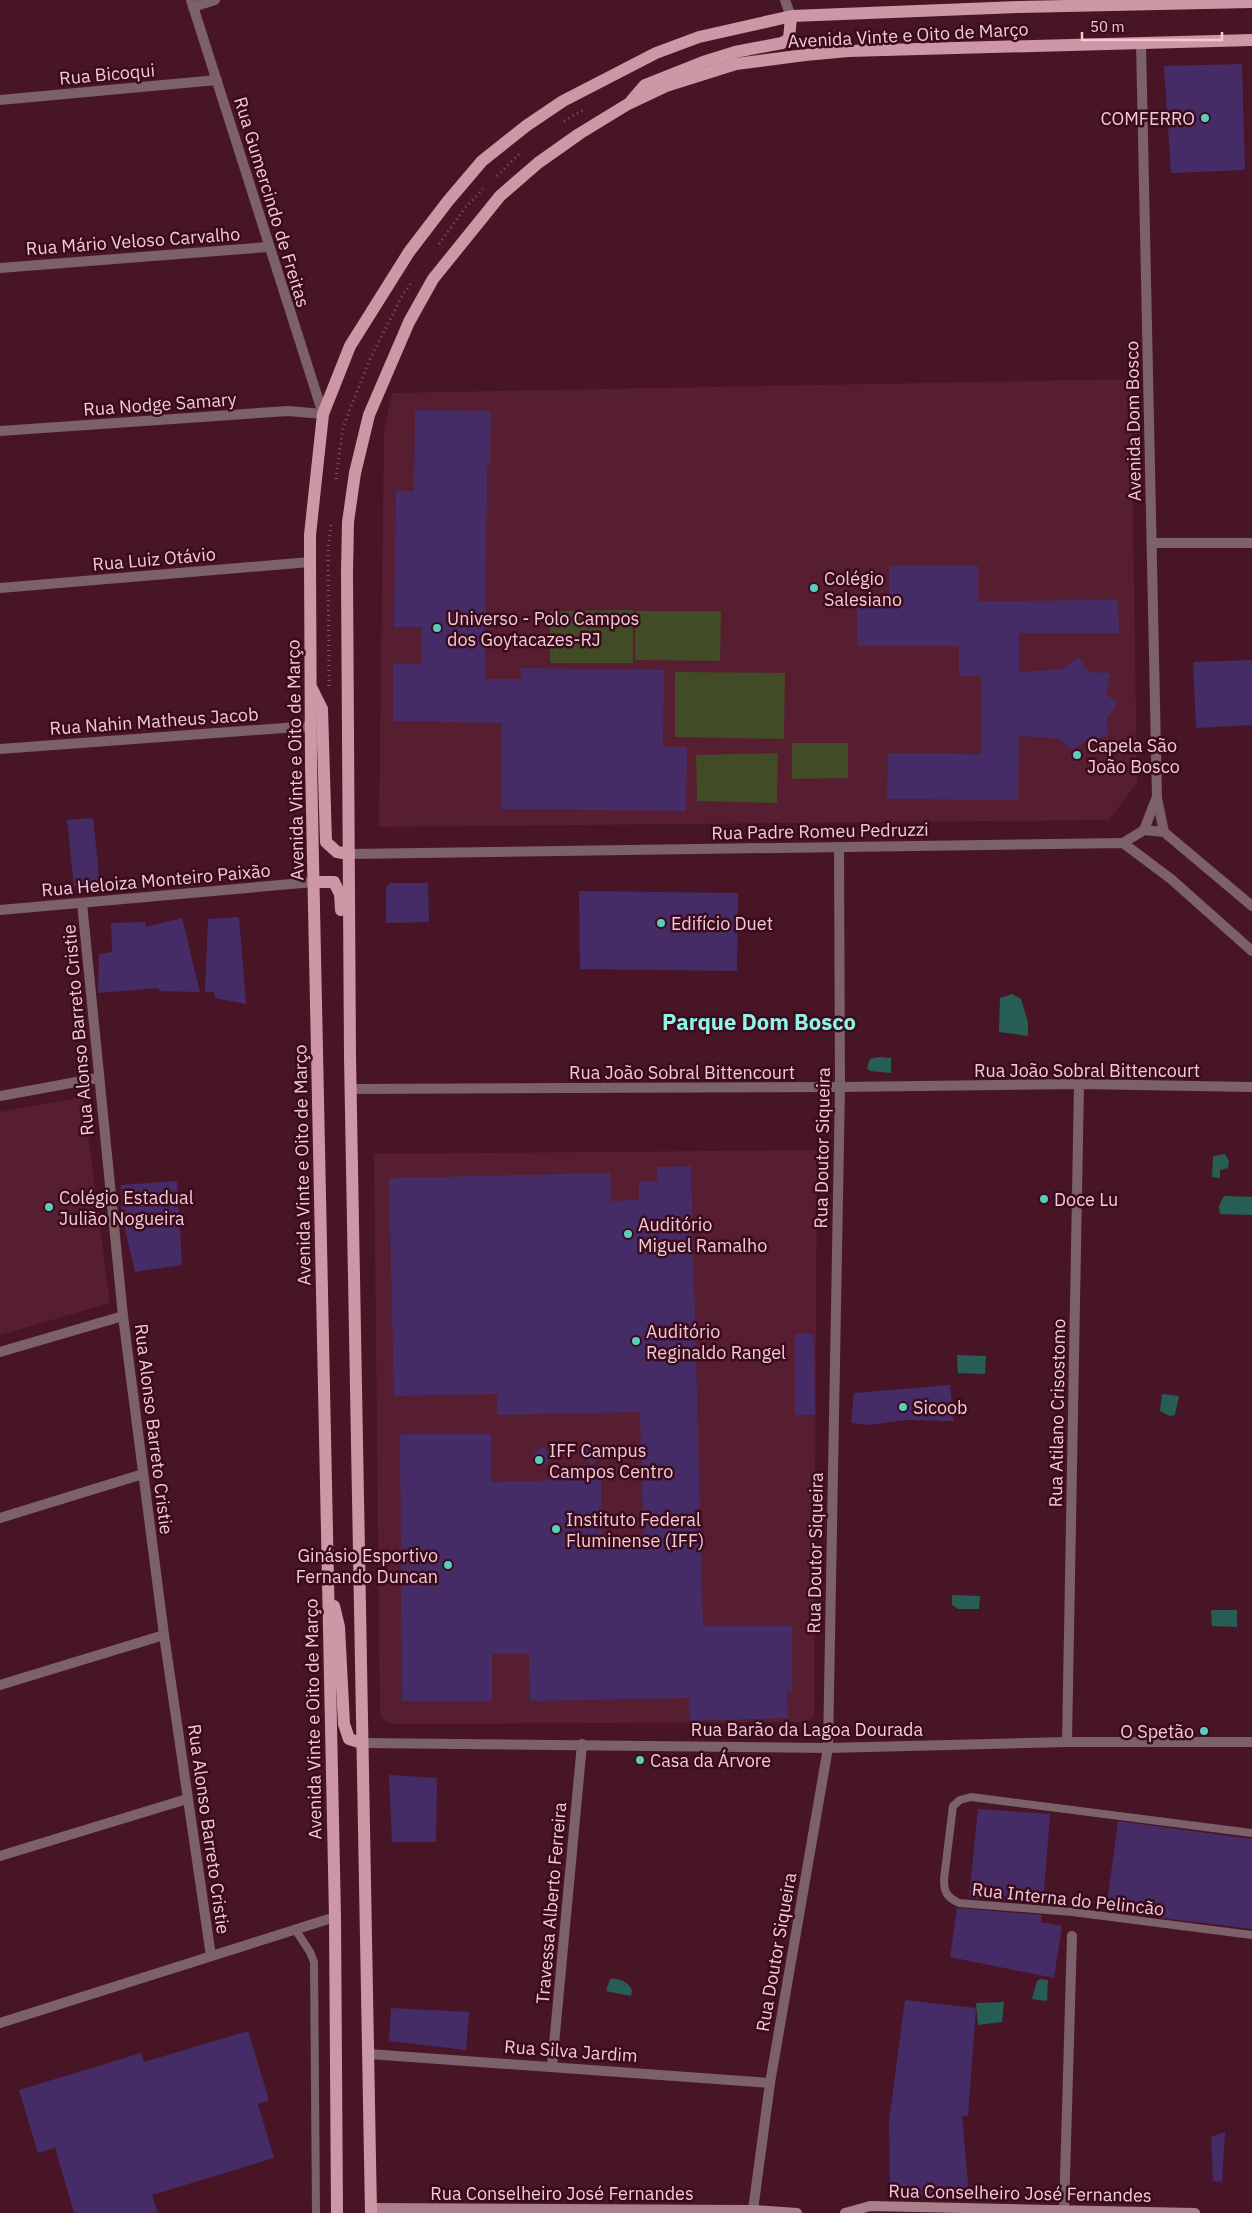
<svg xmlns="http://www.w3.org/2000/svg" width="1252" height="2213" font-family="'IBM Plex Sans',sans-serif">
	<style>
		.built { fill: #571d30 }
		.green { fill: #414b25 }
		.water { fill: #265e55 }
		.building { fill: #462c66 }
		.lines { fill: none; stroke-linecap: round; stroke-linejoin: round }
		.path { stroke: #845664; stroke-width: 3; stroke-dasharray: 1 4; stroke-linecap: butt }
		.service { stroke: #7c6168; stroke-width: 8 }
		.minor { stroke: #7c6168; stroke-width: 10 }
		.secondary { stroke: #aa808a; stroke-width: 10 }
		.primary { stroke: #ce97a5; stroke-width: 12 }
		.poi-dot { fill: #5acebd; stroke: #3c0a1d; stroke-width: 2 }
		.labels { text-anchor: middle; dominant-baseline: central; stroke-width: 5; stroke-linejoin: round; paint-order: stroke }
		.street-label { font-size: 18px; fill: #efccd4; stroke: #3c0a1d }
		.poi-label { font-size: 18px; fill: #efccd4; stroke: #3c0a1d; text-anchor: start }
		.district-label { font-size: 22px; font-weight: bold; fill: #8ef5e4; stroke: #3c0a1d }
	</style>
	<rect width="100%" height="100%" fill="#481526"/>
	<g class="built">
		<polygon points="1131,379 1137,783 1109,820 379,827 384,430 392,393"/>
		<polygon points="83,1097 110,1303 0,1335 0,1112"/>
		<polygon points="817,1150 814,1714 811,1719 802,1722 393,1724 384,1721 380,1714 374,1154"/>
	</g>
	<g class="green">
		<polygon points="633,610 633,663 550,663 549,611"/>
		<polygon points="635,611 721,611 720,661 635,660"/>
		<polygon points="675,672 785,673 784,739 675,737"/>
		<polygon points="792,743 848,743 848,778 792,779"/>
		<polygon points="778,753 777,803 697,801 696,755"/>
	</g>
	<g class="water">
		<polygon points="1012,994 1021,999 1028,1022 1028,1036 999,1032 1000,998"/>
		<polygon points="879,1057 891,1058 891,1073 870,1071 867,1068 870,1059"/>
		<polygon points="1225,1154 1229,1161 1228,1168 1220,1170 1220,1178 1212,1177 1213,1156"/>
		<polygon points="1224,1196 1252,1197 1252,1215 1220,1214 1219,1206"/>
		<polygon points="957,1355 986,1356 985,1374 958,1373"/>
		<polygon points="1162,1394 1179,1396 1175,1415 1170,1416 1160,1411"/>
		<polygon points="952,1595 980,1596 979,1609 958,1609 952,1605"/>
		<polygon points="1211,1610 1237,1610 1237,1627 1212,1626"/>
		<path d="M610,1979c10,-1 17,2 22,11l-1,6 -25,-5z"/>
		<polygon points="1041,1979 1048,1980 1047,2001 1032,1999 1037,1981"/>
		<polygon points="1004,2002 1002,2022 978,2025 976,2003"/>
	</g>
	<g class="building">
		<polygon points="1242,64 1245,170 1171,173 1164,66"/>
		<polygon points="415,410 491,411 490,466 487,465 485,679 521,679 521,668 664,670 663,747 687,747 686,811 502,809 502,723 393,721 393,664 422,664 422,627 394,627 396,491 414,491"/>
		<polygon points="889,566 978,566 978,601 1118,600 1119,633 1019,633 1019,672 1062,669 1078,657 1089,672 1111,673 1106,694 1118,703 1107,719 1108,736 1088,740 1072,750 1060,739 1019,736 1018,800 887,799 888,753 981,754 981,676 959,676 959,646 857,646 857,601 889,601"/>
		<polygon points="1252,660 1252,725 1196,728 1193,662"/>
		<polygon points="93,818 100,884 74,886 67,820"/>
		<polygon points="391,883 428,883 429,922 386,923 386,887"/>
		<polygon points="579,891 738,893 737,971 580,969"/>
		<polygon points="239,917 246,1004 215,998 214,992 205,992 208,919"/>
		<polygon points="182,918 200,992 159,991 159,988 98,993 99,954 112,952 111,923 145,922 146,927"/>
		<polygon points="691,1166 703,1626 792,1626 792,1691 787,1691 788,1718 690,1721 689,1698 530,1701 529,1654 492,1654 492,1701 402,1701 400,1434 491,1434 491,1482 601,1479 602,1540 643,1539 640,1412 497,1415 497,1394 394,1396 389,1178 610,1173 611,1201 639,1200 639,1182 657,1182 657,1167"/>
		<polygon points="177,1181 182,1265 135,1272 122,1216 121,1185"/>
		<polygon points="795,1334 814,1334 815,1415 795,1415"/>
		<polygon points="950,1385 954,1421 907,1420 869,1425 851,1423 854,1393"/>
		<polygon points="593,1443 604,1453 592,1465 581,1455"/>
		<polygon points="543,1446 553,1457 543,1467 532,1455"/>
		<polygon points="389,1775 437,1778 436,1842 392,1842"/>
		<polygon points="978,1809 1050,1814 1043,1904 969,1898"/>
		<polygon points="1118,1821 1252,1839 1252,1929 1106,1911"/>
		<polygon points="957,1908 1042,1915 1041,1922 1062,1926 1054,1978 950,1957"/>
		<polygon points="905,2000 976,2008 968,2116 962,2116 969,2195 890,2196 889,2121"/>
		<polygon points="391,2008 469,2012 466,2050 389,2041"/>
		<polygon points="248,2031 269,2100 258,2104 274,2158 152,2195 158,2213 74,2213 55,2148 38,2153 19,2090 141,2053 144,2062"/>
		<polygon points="1225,2132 1222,2182 1213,2181 1211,2137"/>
	</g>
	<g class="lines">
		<g class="path">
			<polyline points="564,121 585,109"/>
			<polyline points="497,176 519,154"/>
			<polyline points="439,244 465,208 483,189"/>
			<polyline points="336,479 343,427 369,361 402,296 412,282"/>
			<polyline points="329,686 328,550 331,525"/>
		</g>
		<g class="service">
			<path d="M1252,1833l-281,-36 -11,3 -7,6 -9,73c0,14 3,18 15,24l113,9 180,23"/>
			<polyline points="295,1929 310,1952 314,1962 316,2213"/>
		</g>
		<g class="minor">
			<polyline points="785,0 791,17"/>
			<polyline points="193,7 215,0"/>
			<polyline points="1141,43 1157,798 1164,832"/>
			<polyline points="0,100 217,80"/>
			<polyline points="0,268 268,247"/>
			<polyline points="0,431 288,411 323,414 191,0"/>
			<polyline points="1152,543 1252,543"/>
			<polyline points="0,588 310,562"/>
			<polyline points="0,749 310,726"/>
			<polyline points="1144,830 1156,799"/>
			<polyline points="1123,843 1144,830 1164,832 1252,906"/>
			<polyline points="349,854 1123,843 1171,879 1252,951"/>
			<polyline points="82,903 123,1316 164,1635 211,1956"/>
			<polyline points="0,910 314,882"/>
			<polyline points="351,1089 840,1087 1079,1084 1252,1087"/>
			<polyline points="0,1096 98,1078"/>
			<polyline points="0,1352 123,1316"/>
			<polyline points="0,1518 143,1474"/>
			<polyline points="0,1685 164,1635"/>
			<polyline points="1067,1742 1079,1084"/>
			<polyline points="362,1743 828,1748 1067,1742 1252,1742"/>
			<polyline points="0,1856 187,1799"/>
			<polyline points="0,2023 335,1917"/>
			<polyline points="369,2054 770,2083"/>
			<polyline points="552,2066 582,1744"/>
			<polyline points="753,2210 770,2083 828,1748 840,1087 839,847"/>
			<polyline points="1064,2212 1072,1936"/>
		</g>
		<g class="secondary">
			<polyline points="371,2208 753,2210 797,2213"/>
			<polyline points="845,2213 870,2206 1195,2213"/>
		</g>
		<g class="primary">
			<polyline points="632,100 645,85 703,62 735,52 782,43 789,39 791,17"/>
			<polyline points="312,689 322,709 326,842 337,852 349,854"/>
			<polyline points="314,882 334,882 340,894 341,910"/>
			<polyline points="334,1606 339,1627 344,1724 349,1739 362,1743"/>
			<polyline points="337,2213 335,1917 311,763 310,562 310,535 323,414 350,346 409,252 448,201 482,161 526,126 563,101 656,53 699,37 792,16 1019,7 1252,2"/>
			<polyline points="371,2213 350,1057 347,573 348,522 355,473 369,415 409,322 433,279 500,196 538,163 579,134 628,104 666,86 736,64 805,55 848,51 1252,40"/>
		</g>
	</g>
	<g class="poi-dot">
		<circle cx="1205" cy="118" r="5"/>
		<circle cx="814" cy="588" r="5"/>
		<circle cx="437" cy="628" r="5"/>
		<circle cx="1077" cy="755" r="5"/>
		<circle cx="661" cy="923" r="5"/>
		<circle cx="1044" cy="1199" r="5"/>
		<circle cx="49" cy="1207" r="5"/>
		<circle cx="628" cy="1234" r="5"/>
		<circle cx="636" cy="1341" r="5"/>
		<circle cx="903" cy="1407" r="5"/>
		<circle cx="539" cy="1460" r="5"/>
		<circle cx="556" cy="1529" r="5"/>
		<circle cx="448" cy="1565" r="5"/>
		<circle cx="1204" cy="1731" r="5"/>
		<circle cx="640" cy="1760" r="5"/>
	</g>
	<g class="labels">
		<g class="street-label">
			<text transform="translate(908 35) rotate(-3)">Avenida Vinte e Oito de Março</text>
			<text transform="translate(107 74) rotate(-5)">Rua Bicoqui</text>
			<text transform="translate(272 202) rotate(73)">Rua Gumercindo de Freitas</text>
			<text transform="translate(133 241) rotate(-4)">Rua Mário Veloso Carvalho</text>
			<text transform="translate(160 404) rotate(-4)">Rua Nodge Samary</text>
			<text transform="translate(1133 421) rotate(-91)">Avenida Dom Bosco</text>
			<text transform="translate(154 559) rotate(-5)">Rua Luiz Otávio</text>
			<text transform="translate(154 721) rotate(-4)">Rua Nahin Matheus Jacob</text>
			<text transform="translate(295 760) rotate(-91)">Avenida Vinte e Oito de Março</text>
			<text transform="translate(820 831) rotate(-1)">Rua Padre Romeu Pedruzzi</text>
			<text transform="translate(156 880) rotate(-5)">Rua Heloiza Monteiro Paixão</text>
			<text transform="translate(78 1030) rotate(-95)">Rua Alonso Barreto Cristie</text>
			<text x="1087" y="1070">Rua João Sobral Bittencourt</text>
			<text x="682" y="1072">Rua João Sobral Bittencourt</text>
			<text transform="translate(822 1148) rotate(-89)">Rua Doutor Siqueira</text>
			<text transform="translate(302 1165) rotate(-91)">Avenida Vinte e Oito de Março</text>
			<text transform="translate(1057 1413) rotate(-89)">Rua Atilano Crisostomo</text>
			<text transform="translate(154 1429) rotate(83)">Rua Alonso Barreto Cristie</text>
			<text transform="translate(815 1553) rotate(-89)">Rua Doutor Siqueira</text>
			<text transform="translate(313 1719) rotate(-91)">Avenida Vinte e Oito de Março</text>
			<text x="807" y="1729">Rua Barão da Lagoa Dourada</text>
			<text transform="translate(209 1829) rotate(82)">Rua Alonso Barreto Cristie</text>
			<text transform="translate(1068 1899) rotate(6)">Rua Interna do Pelincão</text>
			<text transform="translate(551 1903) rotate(-85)">Travessa Alberto Ferreira</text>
			<text transform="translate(776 1952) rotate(-80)">Rua Doutor Siqueira</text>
			<text transform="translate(571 2051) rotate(4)">Rua Silva Jardim</text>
			<text x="562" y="2193">Rua Conselheiro José Fernandes</text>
			<text transform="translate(1020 2193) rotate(1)">Rua Conselheiro José Fernandes</text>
		</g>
		<g class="poi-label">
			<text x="1195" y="118" text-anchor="end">COMFERRO</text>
			<text x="824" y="578">Colégio<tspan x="824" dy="21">Salesiano</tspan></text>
			<text x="447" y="618">Universo - Polo Campos<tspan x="447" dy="21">dos Goytacazes-RJ</tspan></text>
			<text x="1087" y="745">Capela São<tspan x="1087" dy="21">João Bosco</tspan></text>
			<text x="671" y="923">Edifício Duet</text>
			<text x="59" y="1197">Colégio Estadual<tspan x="59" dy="21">Julião Nogueira</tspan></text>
			<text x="1054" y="1199">Doce Lu</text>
			<text x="638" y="1224">Auditório<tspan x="638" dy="21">Miguel Ramalho</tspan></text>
			<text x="646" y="1331">Auditório<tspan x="646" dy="21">Reginaldo Rangel</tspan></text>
			<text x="913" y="1407">Sicoob</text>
			<text x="549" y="1450">IFF Campus<tspan x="549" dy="21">Campos Centro</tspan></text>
			<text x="566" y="1519">Instituto Federal<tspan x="566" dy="21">Fluminense (IFF)</tspan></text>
			<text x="438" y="1555" text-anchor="end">Ginásio Esportivo<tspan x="438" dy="21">Fernando Duncan</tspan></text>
			<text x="1194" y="1731" text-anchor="end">O Spetão</text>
			<text x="650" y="1760">Casa da Árvore</text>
		</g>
		<g class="district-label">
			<text x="759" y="1021">Parque Dom Bosco</text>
		</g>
	</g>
	<path d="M1082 32v8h140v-8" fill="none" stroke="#efccd4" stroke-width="2.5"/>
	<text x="1090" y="32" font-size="15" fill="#efccd4" stroke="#3c0a1d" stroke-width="4" paint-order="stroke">50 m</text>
</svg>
